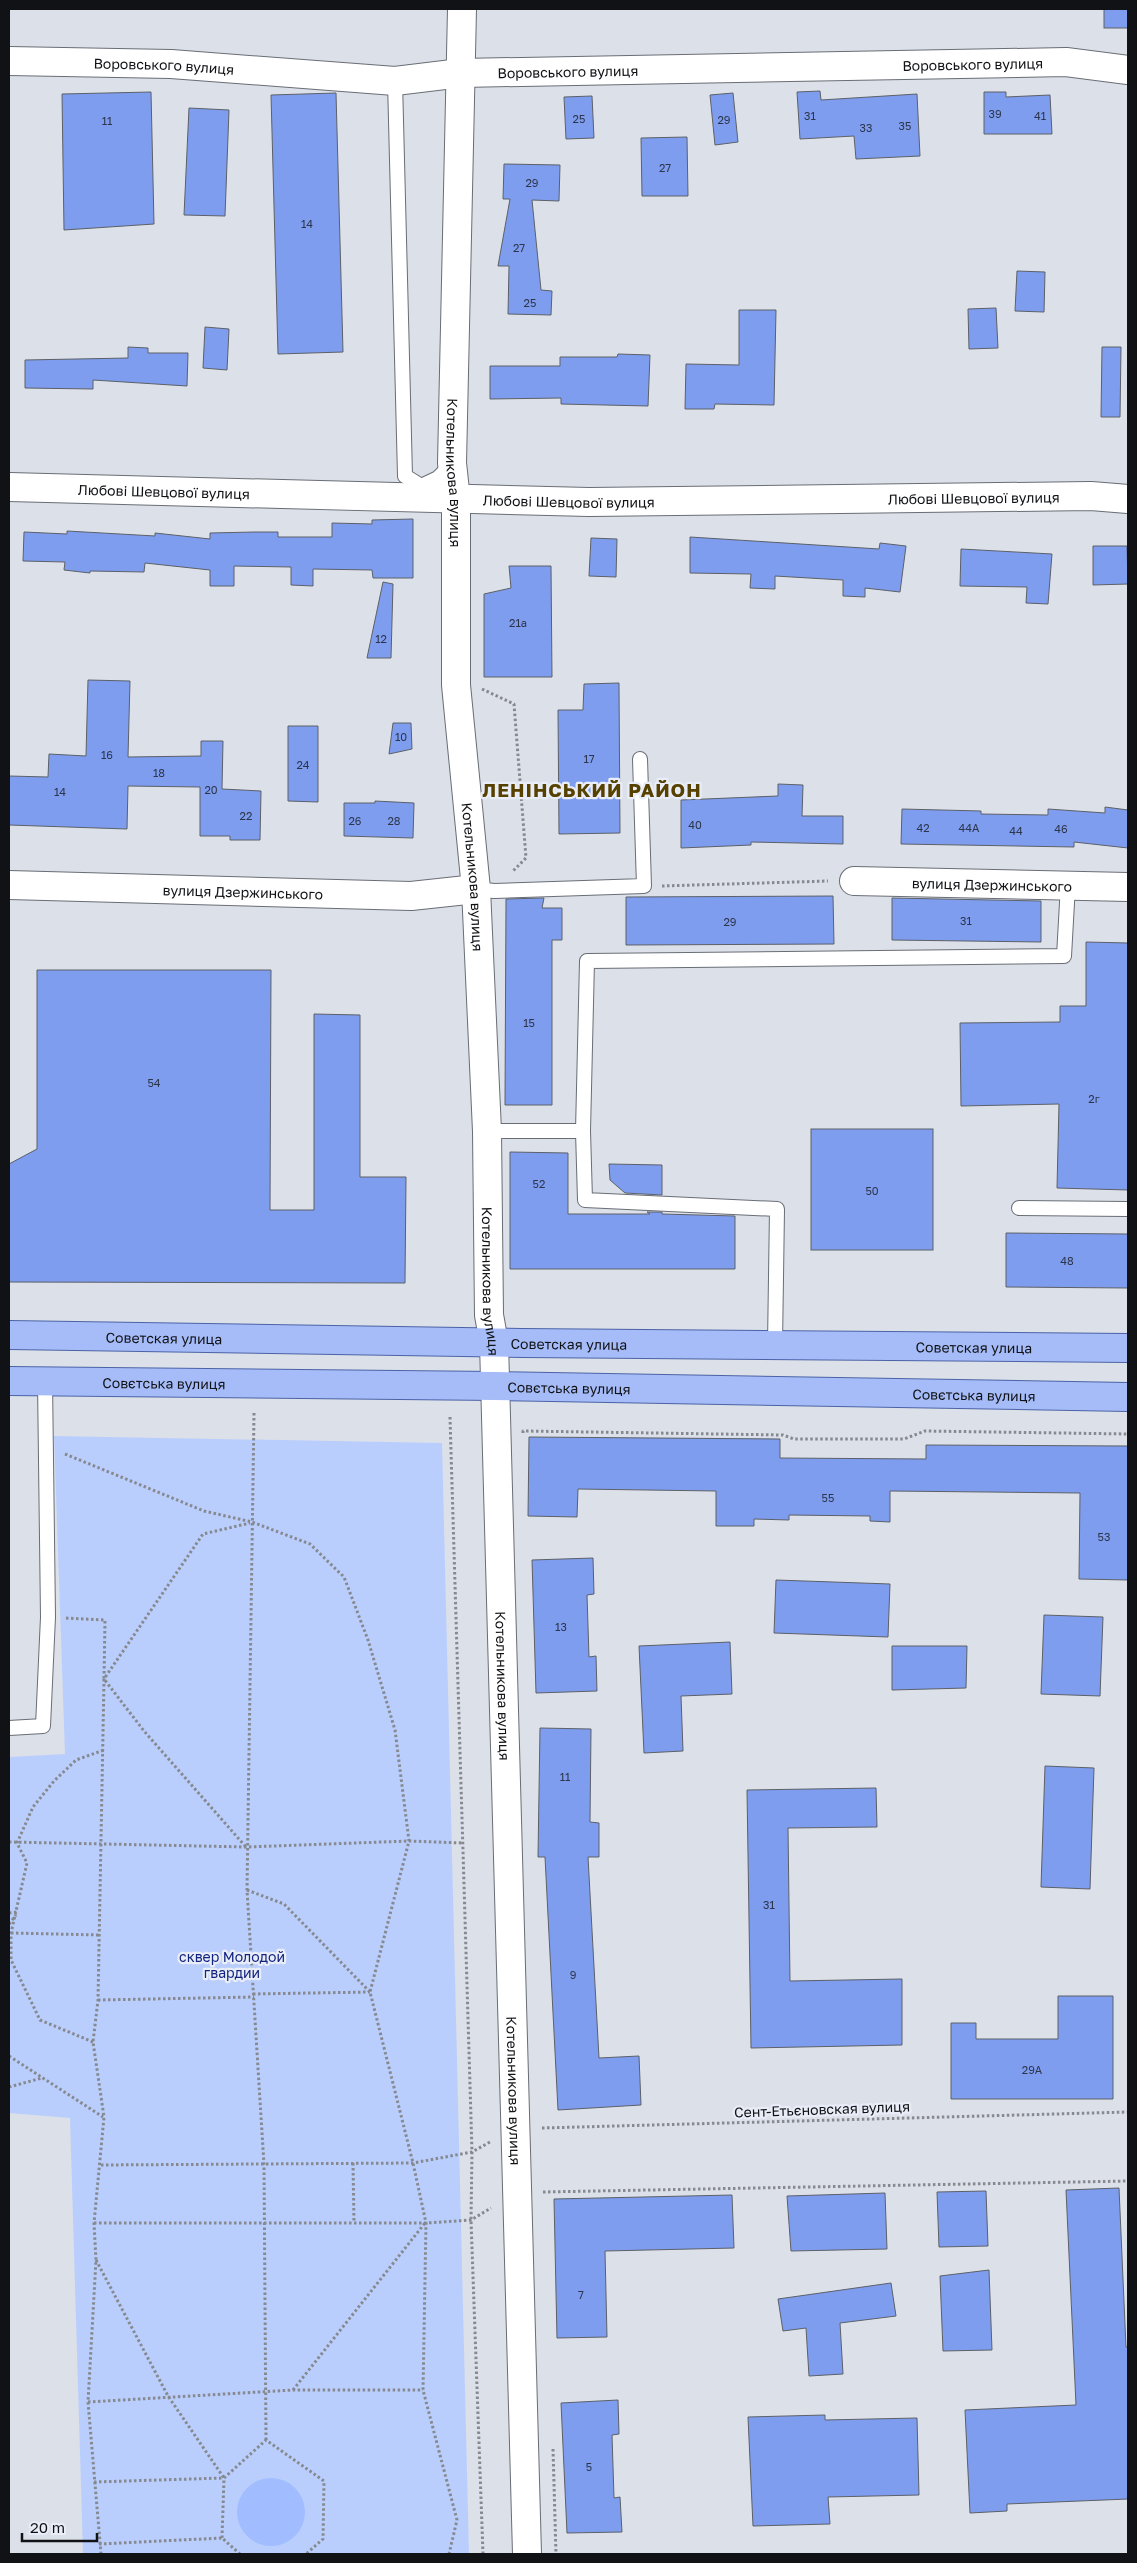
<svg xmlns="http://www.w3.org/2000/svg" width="1137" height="2563" font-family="'Golos Text',sans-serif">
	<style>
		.green { fill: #bacefd }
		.water { fill: #a1bdff }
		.building { fill: #7e9dee; stroke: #5c6068 }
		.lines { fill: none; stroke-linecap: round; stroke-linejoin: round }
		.lane-casing { stroke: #696d75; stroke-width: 16 }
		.street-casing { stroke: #696d75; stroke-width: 30 }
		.primary-casing { stroke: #4b63a6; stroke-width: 30 }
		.path { stroke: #86898f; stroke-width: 3; stroke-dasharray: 2.5 2.5; stroke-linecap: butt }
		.lane { stroke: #fff; stroke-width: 14 }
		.street { stroke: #fff; stroke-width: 28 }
		.primary { stroke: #a6bcf8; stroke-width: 28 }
		.labels { text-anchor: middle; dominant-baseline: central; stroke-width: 4.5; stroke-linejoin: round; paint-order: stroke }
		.number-label { font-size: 11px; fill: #2c354b }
		.street-label { font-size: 14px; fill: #111215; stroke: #e9edf7 }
		.park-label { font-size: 14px; fill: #122480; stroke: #e9edf7 }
		.district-label { font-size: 19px; font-weight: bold; letter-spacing: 1px; fill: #574100; stroke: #e9edf7 }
	</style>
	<rect width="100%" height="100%" fill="#dce0e9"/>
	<polygon class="green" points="54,1436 442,1443 469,2554 83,2554 70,2118 9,2113 9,1757 65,1754"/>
	<circle class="water" cx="271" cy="2512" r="34"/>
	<g class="building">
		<rect x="1104" y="9" width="24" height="19"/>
		<polygon points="820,91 821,100 917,94 920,156 856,159 854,136 800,139 797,92"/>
		<polygon points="151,92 154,224 64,230 62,94"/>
		<polygon points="984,92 1006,92 1006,97 1050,95 1052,134 984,134"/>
		<polygon points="336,93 343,352 278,354 271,95"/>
		<polygon points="733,93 738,142 715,145 710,95"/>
		<polygon points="592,96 594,138 566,139 564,97"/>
		<polygon points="189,108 229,110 225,216 184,215"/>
		<polygon points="687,137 688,196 642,196 641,138"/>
		<polygon points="504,164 560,165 559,201 532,200 541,290 552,291 551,315 508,314 509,266 498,266 510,199 503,199"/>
		<polygon points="1017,271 1045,272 1044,312 1015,311"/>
		<polygon points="996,308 998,348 969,349 968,309"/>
		<polygon points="739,310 776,310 774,405 715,404 714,409 685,409 686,364 739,365"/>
		<polygon points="205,327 229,329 227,370 203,368"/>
		<polygon points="128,347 148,348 148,353 188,353 187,386 93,380 93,389 25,388 25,360 128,358"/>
		<polygon points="1102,347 1121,347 1120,417 1101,417"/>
		<polygon points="618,354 650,355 648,406 561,404 561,398 490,399 490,366 560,366 560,357 617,357"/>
		<polygon points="413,519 413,578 373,578 372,570 313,569 313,586 291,585 291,567 234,566 234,586 210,586 210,570 145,563 144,572 90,571 90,573 64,570 65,562 23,561 24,532 67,534 67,531 155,536 155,533 210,539 210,533 254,532 278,532 278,537 332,537 332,523 372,524 372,520"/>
		<polygon points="690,537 879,549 880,543 906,546 900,592 865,588 865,597 843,596 843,580 775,576 775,589 750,588 751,574 690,573"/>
		<polygon points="591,538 617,539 616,577 589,576"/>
		<polygon points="1093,546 1127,546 1128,584 1093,585"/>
		<polygon points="961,549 1052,554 1048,604 1026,603 1027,587 960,586"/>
		<polygon points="509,566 551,566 552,677 484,677 484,594 511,588"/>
		<polygon points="383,582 393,584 391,658 367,658"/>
		<polygon points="88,680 130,681 128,757 201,756 201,741 223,741 222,789 261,791 260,840 230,840 230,836 200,836 200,787 128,786 127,829 9,825 9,776 48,777 49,754 86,756"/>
		<polygon points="619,683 620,833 559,834 558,710 583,710 584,684"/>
		<polygon points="393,723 411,723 412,749 389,754"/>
		<polygon points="288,726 318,726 318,802 288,801"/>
		<polygon points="778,784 803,785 802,816 843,816 843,844 751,842 751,845 681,848 681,800 778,796"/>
		<polygon points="375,801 414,803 413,838 344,836 344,803 375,803"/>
		<polygon points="1105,807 1128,810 1128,848 1074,842 1074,847 901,844 902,809 981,811 981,814 1048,815 1048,809 1105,813"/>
		<polygon points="833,896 834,944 626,945 626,897"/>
		<polygon points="544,898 542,908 562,908 562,940 552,940 552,1105 505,1105 506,899"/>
		<polygon points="892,898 1041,901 1041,942 892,940"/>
		<polygon points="1086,942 1128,943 1128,1190 1057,1188 1059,1104 961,1106 960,1023 1060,1022 1060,1006 1086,1006"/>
		<polygon points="37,970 271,970 270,1210 314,1210 314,1014 360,1015 360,1177 406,1177 405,1283 9,1282 9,1164 37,1149"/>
		<rect x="811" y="1129" width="122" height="121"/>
		<polygon points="510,1152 568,1153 568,1214 650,1214 647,1212 662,1212 662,1214 735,1216 735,1269 510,1269"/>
		<polygon points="609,1164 662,1165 662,1195 625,1193 610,1180"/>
		<polygon points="1006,1233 1128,1234 1128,1288 1006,1287"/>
		<polygon points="529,1437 780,1439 780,1458 926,1459 926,1445 1128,1446 1128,1580 1079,1579 1080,1493 890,1491 890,1522 870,1521 870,1516 789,1515 789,1520 754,1519 754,1526 716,1526 716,1491 578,1489 577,1517 528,1516"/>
		<polygon points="593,1558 594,1594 587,1595 589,1657 596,1656 597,1691 536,1693 532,1560"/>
		<polygon points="776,1580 890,1584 888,1637 774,1633"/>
		<polygon points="1044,1615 1103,1617 1100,1696 1041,1694"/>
		<polygon points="730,1642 732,1694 681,1696 683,1751 644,1753 639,1646"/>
		<polygon points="892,1646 967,1646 966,1688 892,1690"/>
		<polygon points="540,1728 591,1729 590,1822 599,1823 599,1857 588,1857 599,2058 639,2056 641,2105 558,2110 545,1857 538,1857"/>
		<polygon points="1045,1766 1094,1768 1090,1889 1041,1887"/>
		<polygon points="876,1788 877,1827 788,1828 790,1981 902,1979 902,2045 751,2048 747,1790"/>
		<polygon points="1058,1996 1113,1996 1113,2099 951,2099 951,2023 976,2023 976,2039 1058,2039"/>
		<polygon points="1119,2188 1126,2347 1128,2347 1128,2499 1007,2504 1007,2511 970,2513 965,2410 1076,2405 1066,2190"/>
		<polygon points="986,2191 988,2246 939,2247 937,2192"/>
		<polygon points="885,2193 887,2249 791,2251 787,2196"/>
		<polygon points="732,2195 734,2248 605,2251 607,2337 557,2338 554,2199"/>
		<polygon points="989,2270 992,2350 943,2351 940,2276"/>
		<polygon points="891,2283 896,2316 840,2323 843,2374 809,2376 806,2328 783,2331 778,2299"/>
		<polygon points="618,2400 619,2434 612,2435 614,2498 620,2497 622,2532 567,2533 561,2403"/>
		<polygon points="825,2415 825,2420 917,2418 919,2495 828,2497 830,2524 753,2526 748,2417"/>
	</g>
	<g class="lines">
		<g class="lane-casing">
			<g id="lane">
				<polyline points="395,81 405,476 421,486 438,478 452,464"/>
				<polyline points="476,889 494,891 644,886 640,759"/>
				<polyline points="487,1131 583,1131"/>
				<polyline points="1019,1208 1128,1209"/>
				<polyline points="775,1345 777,1209 585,1200 583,1131 587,961 1064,956 1068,885"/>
				<polyline points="9,1728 43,1726 48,1617 45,1381"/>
			</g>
		</g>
		<g class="street-casing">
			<g id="street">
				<path id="s1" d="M462,9l-10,454 4,37v185l20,204 11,242 2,184 5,28 33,1211"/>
				<path id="s2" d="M9,61l162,3 224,17 66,-8 605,-11 62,8"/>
				<path id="s3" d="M9,487l580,15 502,-6 37,3"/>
				<path id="s4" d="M854,881l274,6"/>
				<path id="s5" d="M9,885l402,11 65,-7"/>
			</g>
		</g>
		<g class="primary-casing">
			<g id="primary">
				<path id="s6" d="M9,1335l513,8 606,5"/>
				<path id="s7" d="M9,1381l486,5 633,11"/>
			</g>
		</g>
		<g class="path">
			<polyline points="482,689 514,704 526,858 513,871"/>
			<polyline points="662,886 828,881"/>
			<polyline points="254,1413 247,1890 264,2165 266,2440"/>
			<polyline points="450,1417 472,2152 471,2220 483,2554"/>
			<polyline points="523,1433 523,1431 783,1435 794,1439 904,1439 925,1431 1128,1434"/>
			<polyline points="65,1454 204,1511 252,1522 310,1544 344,1577 368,1640 395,1730 409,1841 370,1992 413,2163 426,2223 423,2390 457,2520 449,2554"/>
			<polyline points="66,1618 105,1620 104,1679 144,1731 246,1847"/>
			<polyline points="9,1842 247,1847 409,1841 463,1843"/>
			<polyline points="247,1890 284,1904 370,1992"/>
			<polyline points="9,1913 17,1912"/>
			<polyline points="9,1924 16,1915"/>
			<polyline points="11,1933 99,1935"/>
			<polyline points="253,1994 370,1992"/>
			<polyline points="98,2000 254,1997"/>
			<polyline points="93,2042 40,2020 11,1960 11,1933 27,1863 17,1843 33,1807 54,1781 76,1760 104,1750"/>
			<polyline points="9,2056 103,2117"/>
			<polyline points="9,2087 42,2078"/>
			<polyline points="542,2128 1128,2112"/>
			<polyline points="353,2163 354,2222"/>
			<polyline points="101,2165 413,2163 472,2152 490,2142"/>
			<polyline points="543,2192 1128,2181"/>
			<polyline points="94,2223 426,2223 471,2220 491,2208"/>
			<polyline points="96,2260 168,2396 224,2478"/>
			<polyline points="293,2390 425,2223"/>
			<polyline points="88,2402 293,2390 423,2390"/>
			<polyline points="553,2449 556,2554"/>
			<polyline points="94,2482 223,2478"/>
			<polyline points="222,2538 224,2478 266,2440 324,2481 323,2539 306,2554"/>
			<polyline points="99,2544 222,2538 240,2554"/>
			<polyline points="101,2554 88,2402 96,2260 94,2223 104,2117 93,2042 98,2000 104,1679 203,1534 250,1523"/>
		</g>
		<use href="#lane" class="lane"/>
		<use href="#street" class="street"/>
		<use href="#primary" class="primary"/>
	</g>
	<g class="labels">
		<g class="number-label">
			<text x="995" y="113">39</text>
			<text x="810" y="115">31</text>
			<text x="1040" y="115">41</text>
			<text x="579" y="118">25</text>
			<text x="724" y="119">29</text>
			<text x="107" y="120">11</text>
			<text x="905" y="125">35</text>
			<text x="866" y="127">33</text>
			<text x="665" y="167">27</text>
			<text x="532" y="182">29</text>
			<text x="307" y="223">14</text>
			<text x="519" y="247">27</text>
			<text x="530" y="302">25</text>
			<text x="518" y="622">21а</text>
			<text x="381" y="638">12</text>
			<text x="401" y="736">10</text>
			<text x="107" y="754">16</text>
			<text x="589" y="758">17</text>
			<text x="303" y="764">24</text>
			<text x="159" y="772">18</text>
			<text x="211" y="789">20</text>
			<text x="60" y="791">14</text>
			<text x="246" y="815">22</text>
			<text x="355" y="820">26</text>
			<text x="394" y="820">28</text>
			<text x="695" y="824">40</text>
			<text x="923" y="827">42</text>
			<text x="969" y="827">44А</text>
			<text x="1061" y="828">46</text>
			<text x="1016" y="830">44</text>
			<text x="966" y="920">31</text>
			<text x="730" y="921">29</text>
			<text x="529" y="1022">15</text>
			<text x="154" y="1082">54</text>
			<text x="1094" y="1098">2г</text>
			<text x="539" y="1183">52</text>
			<text x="872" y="1190">50</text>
			<text x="1067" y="1260">48</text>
			<text x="828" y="1497">55</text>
			<text x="1104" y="1536">53</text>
			<text x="561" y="1626">13</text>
			<text x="565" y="1776">11</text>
			<text x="769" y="1904">31</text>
			<text x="573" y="1974">9</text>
			<text x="1032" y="2069">29А</text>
			<text x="581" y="2294">7</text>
			<text x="589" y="2466">5</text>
		</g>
		<g class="street-label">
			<text stroke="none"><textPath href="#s2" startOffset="965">Воровського вулиця</textPath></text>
			<text stroke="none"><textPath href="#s2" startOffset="155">Воровського вулиця</textPath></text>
			<text stroke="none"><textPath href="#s2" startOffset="560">Воровського вулиця</textPath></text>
			<text stroke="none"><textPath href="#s1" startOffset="464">Котельникова вулиця</textPath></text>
			<text stroke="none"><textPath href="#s3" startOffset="155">Любові Шевцової вулиця</textPath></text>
			<text stroke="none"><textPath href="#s3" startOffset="965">Любові Шевцової вулиця</textPath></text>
			<text stroke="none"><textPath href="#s3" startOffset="560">Любові Шевцової вулиця</textPath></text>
			<text stroke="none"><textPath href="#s1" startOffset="869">Котельникова вулиця</textPath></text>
			<text stroke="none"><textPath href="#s4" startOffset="138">вулиця Дзержинського</textPath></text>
			<text stroke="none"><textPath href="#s5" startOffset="234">вулиця Дзержинського</textPath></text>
			<text stroke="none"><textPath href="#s1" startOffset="1274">Котельникова вулиця</textPath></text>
			<text stroke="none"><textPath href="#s6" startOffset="155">Советская улица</textPath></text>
			<text stroke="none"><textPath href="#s6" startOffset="560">Советская улица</textPath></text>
			<text stroke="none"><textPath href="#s6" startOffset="965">Советская улица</textPath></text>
			<text stroke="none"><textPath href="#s7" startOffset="155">Совєтська вулиця</textPath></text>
			<text stroke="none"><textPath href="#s7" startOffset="560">Совєтська вулиця</textPath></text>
			<text stroke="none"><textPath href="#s7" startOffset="965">Совєтська вулиця</textPath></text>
			<text stroke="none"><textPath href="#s1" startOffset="1679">Котельникова вулиця</textPath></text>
			<text stroke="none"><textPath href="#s1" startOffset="2084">Котельникова вулиця</textPath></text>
			<text transform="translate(822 2109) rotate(-2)">Сент-Етьєновская вулиця</text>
		</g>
		<g class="park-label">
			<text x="232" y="1956">сквер Молодой<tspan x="232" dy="16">гвардии</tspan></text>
		</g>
		<g class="district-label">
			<text x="592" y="789">ЛЕНІНСЬКИЙ РАЙОН</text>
		</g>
	</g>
	<rect width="1137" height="2563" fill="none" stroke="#111215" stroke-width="20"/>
	<path d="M22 2533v8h75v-8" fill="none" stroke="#111215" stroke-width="2.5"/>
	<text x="30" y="2533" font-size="15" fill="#111215" stroke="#e9edf7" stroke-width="4" paint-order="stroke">20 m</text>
</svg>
